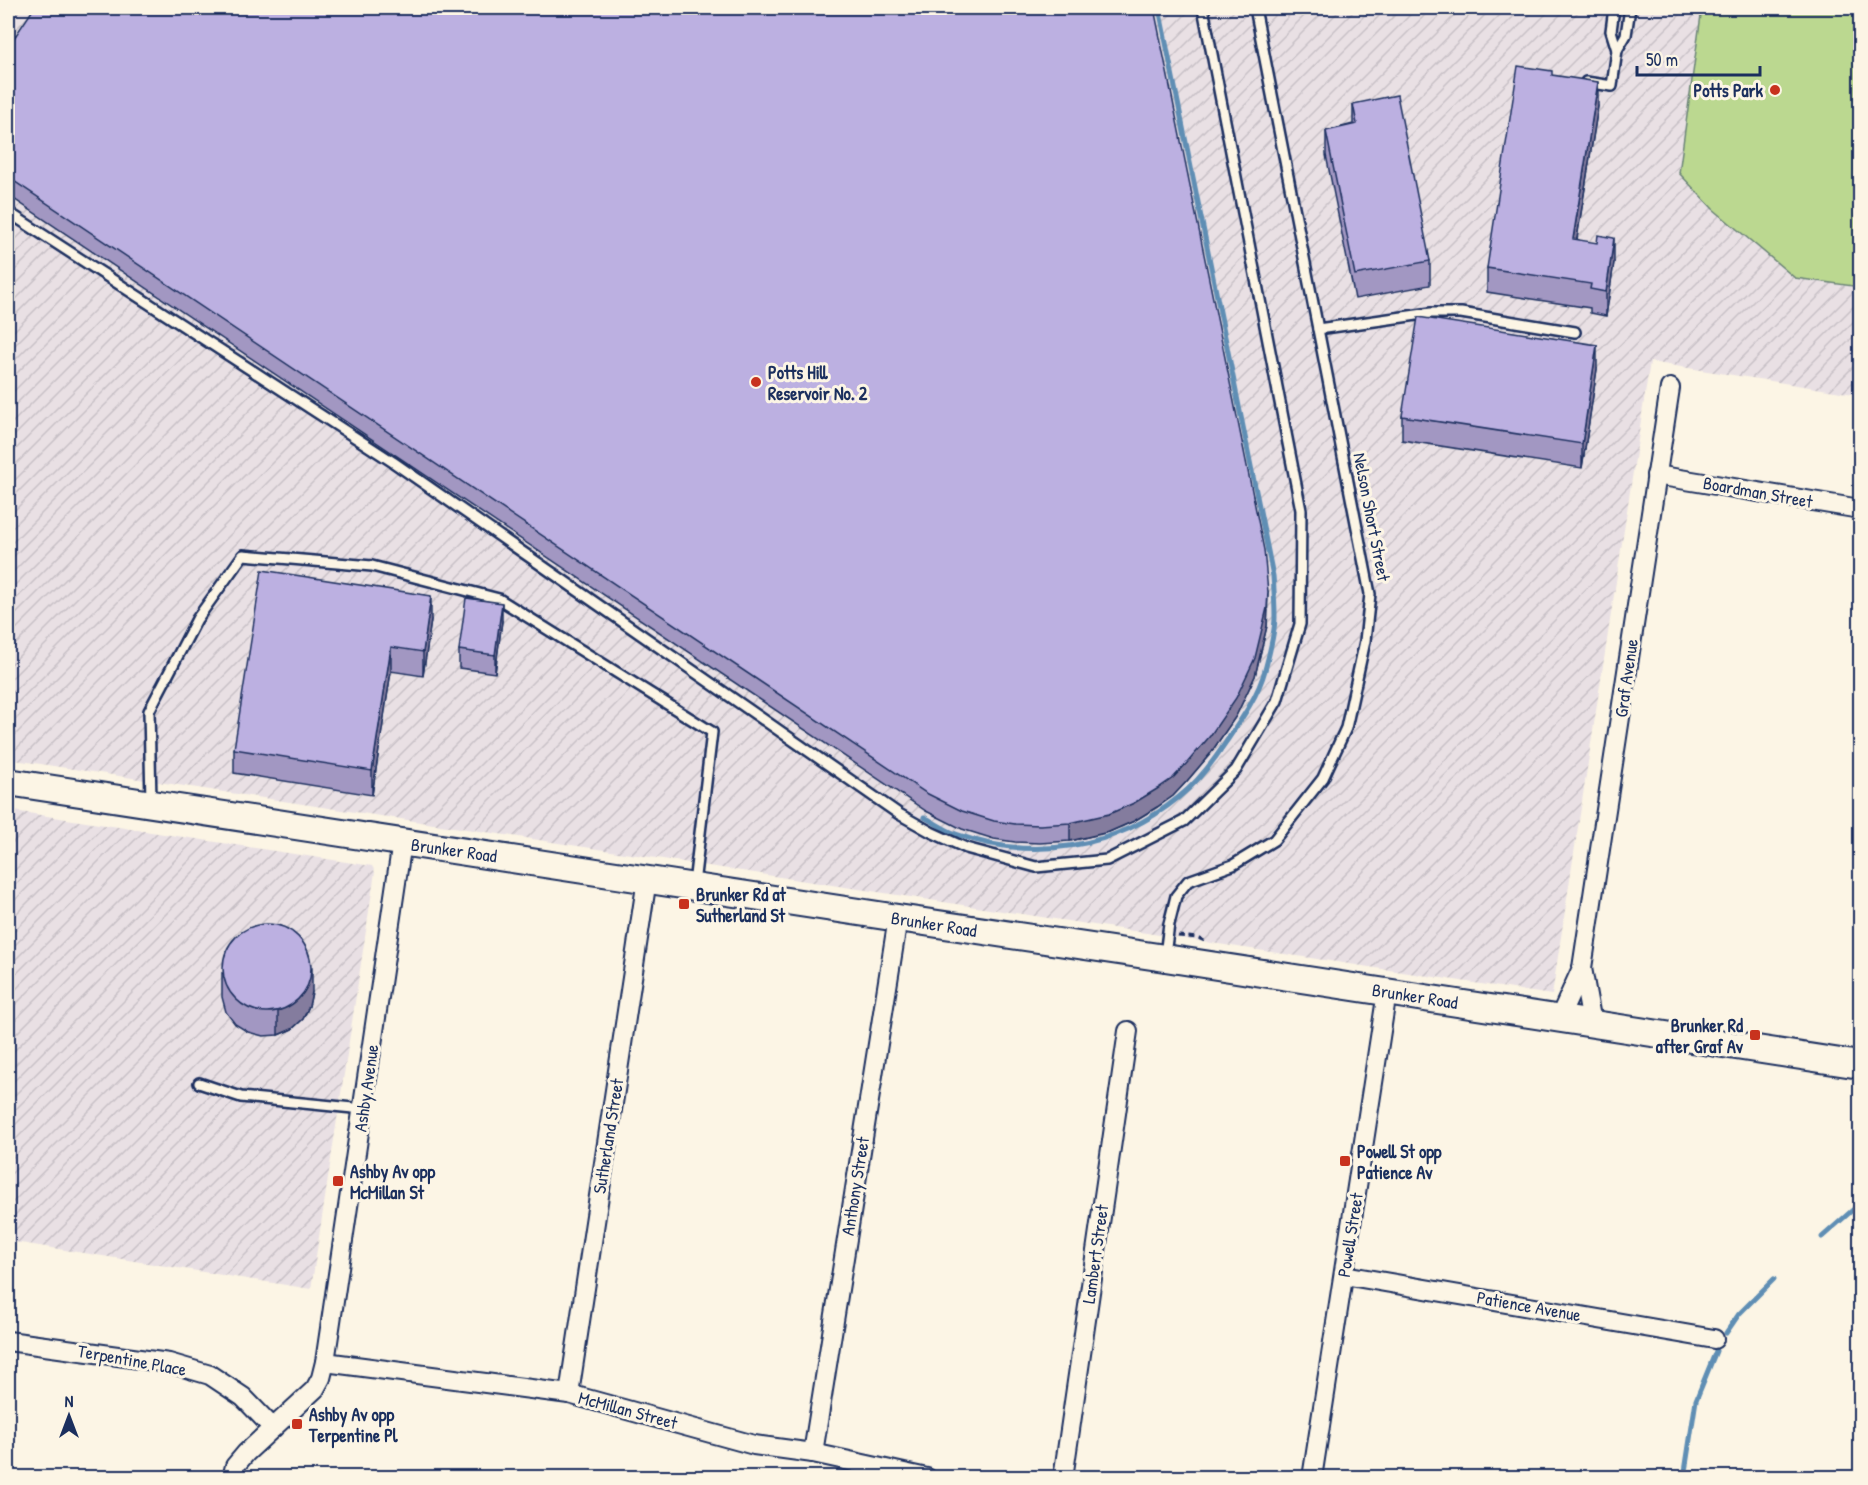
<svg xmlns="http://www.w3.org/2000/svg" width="1868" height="1485" font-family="'Patrick Hand',sans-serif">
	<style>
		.industrial { fill: url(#industrial-furrows) }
		.grass { fill: #bbd890; stroke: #6b8477; stroke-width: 1.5 }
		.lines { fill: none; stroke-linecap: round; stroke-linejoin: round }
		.stream { stroke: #5f8eb4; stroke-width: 5 }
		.service-casing { stroke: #1b2f5e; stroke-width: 14 }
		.minor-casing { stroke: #1b2f5e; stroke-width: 22 }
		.secondary-casing { stroke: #1b2f5e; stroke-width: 30 }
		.path { stroke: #1b2f5e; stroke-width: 3; stroke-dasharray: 6 4.5; stroke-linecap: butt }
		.service { stroke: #fcf5e5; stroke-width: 9 }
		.minor { stroke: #fcf5e5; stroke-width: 18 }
		.secondary { stroke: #fcf5e5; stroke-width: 26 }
		.wall { fill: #a297c2; stroke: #1b2f5e; stroke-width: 1.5 }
		.shaded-wall { fill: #847b9e; stroke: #1b2f5e; stroke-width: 1.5 }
		.building { fill: #bcb0e1; stroke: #1b2f5e; stroke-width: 1.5 }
		.poi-dot { fill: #c8321e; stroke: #fcf5e5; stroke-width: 2 }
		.labels { text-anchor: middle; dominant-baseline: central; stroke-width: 6; stroke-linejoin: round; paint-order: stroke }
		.poi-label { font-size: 18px; font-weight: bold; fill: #1b2f5e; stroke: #fcf5e5; text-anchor: start }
		.street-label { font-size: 18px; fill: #1b2f5e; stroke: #fcf5e5 }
	</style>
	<defs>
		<pattern id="industrial-furrows" width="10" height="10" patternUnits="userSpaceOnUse" patternTransform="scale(1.5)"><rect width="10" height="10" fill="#e9e0e4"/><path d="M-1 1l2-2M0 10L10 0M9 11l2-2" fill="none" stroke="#c7c0c6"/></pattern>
	</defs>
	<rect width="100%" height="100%" fill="#fcf5e5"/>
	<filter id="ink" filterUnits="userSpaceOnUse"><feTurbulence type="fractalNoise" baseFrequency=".0167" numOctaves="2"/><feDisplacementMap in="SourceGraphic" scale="12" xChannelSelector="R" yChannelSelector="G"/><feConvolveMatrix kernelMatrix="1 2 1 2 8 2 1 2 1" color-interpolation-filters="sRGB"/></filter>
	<g filter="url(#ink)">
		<g class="industrial">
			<polygon points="8,8 1860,8 1860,395 1650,362 1552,995 8,759"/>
			<polygon points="8,810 372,866 375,872 311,1289 8,1241"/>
		</g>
		<polygon class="grass" points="1702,8 1860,8 1860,287 1795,278 1713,209 1679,173"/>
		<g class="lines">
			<g class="stream">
				<path d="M924,817c10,5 21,13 32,17 76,28 160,15 223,-37 19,-15 34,-35 47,-55 15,-22 32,-46 39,-72 4,-15 10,-38 10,-53 0,-14 -1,-28 -2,-41l-114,-568"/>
				<polyline points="1822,1237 1856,1207"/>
				<polyline points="1726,1333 1739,1314 1774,1279"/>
				<polyline points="1684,1478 1696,1400 1716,1351"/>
			</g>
			<g class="service-casing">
				<g id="service">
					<polyline points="1614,8 1611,31 1617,50"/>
					<polyline points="1586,82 1612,86 1617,50 1626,35 1630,8"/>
					<polyline points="8,212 393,462 899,814 931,832 966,848 1036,867 1107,860 1184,821 1236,770 1277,701 1300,624 1301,510 1203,8"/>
					<polyline points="1318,329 1431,313 1461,313 1575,332"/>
					<polyline points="151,801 149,711 197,619 243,555 372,566 499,599 712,732 694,884"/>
					<polyline points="1165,955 1169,924 1176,896 1188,881 1233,865 1274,840 1323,778 1346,728 1365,641 1370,594 1255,8"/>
					<polyline points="199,1083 241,1097 363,1109"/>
				</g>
			</g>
			<g class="minor-casing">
				<g id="minor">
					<polyline points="1656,475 1860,509"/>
					<polyline points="1582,968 1592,1023"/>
					<polyline points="1559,1019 1582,968 1670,388"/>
					<polyline points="1344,1275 1714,1339"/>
					<polyline points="8,1341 169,1363 210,1375 243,1397 273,1428"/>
					<polyline points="325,1362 569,1394 754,1445 813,1453 927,1478"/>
					<polyline points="569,1394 647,879"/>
					<polyline points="813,1453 898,918"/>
					<polyline points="232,1478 235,1466 246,1453 315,1389 321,1378 325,1362 402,842"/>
					<polyline points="1063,1478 1128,1031"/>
					<polyline points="1312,1478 1387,992"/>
				</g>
			</g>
			<g class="secondary-casing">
				<polyline id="secondary" points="8,782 898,918 1165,958 1860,1065"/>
			</g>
			<polyline class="path" points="1178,936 1198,938 1207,942"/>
			<use href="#service" class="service"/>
			<use href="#minor" class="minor"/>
			<use href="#secondary" class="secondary"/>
		</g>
		<g class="wall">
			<polygon points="8,47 1268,610 1267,626 1255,676 1236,716 1210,754 1187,781 1173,796 1157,807 1134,821 1109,832 1070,841 1040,843 1015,842 994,839 962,829 926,811 8,195"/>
			<polygon points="1552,76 1598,106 1577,239 1614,262 1606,316 1590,313 1590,308 1487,292 1487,268"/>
			<polygon points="1353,104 1430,261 1430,285 1355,299 1326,155 1326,131 1353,124"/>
			<polygon points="1597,369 1582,468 1402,440 1402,416"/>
			<polygon points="431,620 423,676 391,671 372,795 234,773 234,749"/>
			<polygon points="502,621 495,673 459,668 459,650"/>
			<polygon points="222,973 312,992 309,1006 303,1019 292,1029 278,1035 263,1036 248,1032 235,1024 226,1012 222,997"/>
		</g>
		<g class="shaded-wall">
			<polygon points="1598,82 1598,106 1573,263 1573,239"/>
			<polygon points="1614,238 1614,262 1606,316 1606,292"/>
			<polygon points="1597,345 1597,369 1582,468 1582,444"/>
			<polygon points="1268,592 1267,626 1255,676 1236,716 1210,754 1187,781 1173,796 1157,807 1134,821 1109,832 1070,841 1070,823"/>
			<polygon points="431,596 431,620 423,676 423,652"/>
			<polygon points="502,603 502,621 495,673 495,655"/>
			<polygon points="391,647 391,671 372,795 372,771"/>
			<polygon points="312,968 312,992 309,1006 303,1019 292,1029 278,1035 278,1011"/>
		</g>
		<g class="building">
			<polygon points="34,8 1154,8 1264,550 1268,592 1267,608 1255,658 1236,698 1210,736 1187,763 1173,778 1157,789 1134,803 1109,814 1070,823 1040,825 1015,824 994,821 962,811 926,793 8,177 8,47"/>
			<polygon points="1518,66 1552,71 1552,75 1598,82 1573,239 1597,243 1598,235 1614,238 1606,292 1590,289 1591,284 1487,268"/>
			<polygon points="1397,95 1430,261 1355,275 1326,131 1357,124 1353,104"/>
			<polygon points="1418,317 1597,345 1582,444 1402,416"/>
			<polygon points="262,570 431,596 423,652 391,647 372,771 234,749"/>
			<polygon points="466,598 502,603 495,655 459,650"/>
			<circle cx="267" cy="968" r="44"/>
		</g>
	</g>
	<g class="poi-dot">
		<circle cx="1775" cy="90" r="6"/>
		<circle cx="756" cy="382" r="6"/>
		<rect x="678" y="898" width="12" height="12" rx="3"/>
		<rect x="1749" y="1029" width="12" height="12" rx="3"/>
		<rect x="1339" y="1155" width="12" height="12" rx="3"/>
		<rect x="332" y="1175" width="12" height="12" rx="3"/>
		<rect x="291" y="1418" width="12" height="12" rx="3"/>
	</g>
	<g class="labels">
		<g class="poi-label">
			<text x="1763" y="90" text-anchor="end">Potts Park</text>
			<text x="768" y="372">Potts Hill<tspan x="768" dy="21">Reservoir No. 2</tspan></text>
			<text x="696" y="894">Brunker Rd at<tspan x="696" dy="21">Sutherland St</tspan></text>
			<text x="1743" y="1025" text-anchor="end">Brunker Rd<tspan x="1743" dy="21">after Graf Av</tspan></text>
			<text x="1357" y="1151">Powell St opp<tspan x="1357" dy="21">Patience Av</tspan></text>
			<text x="350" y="1171">Ashby Av opp<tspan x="350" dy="21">McMillan St</tspan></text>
			<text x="309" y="1414">Ashby Av opp<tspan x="309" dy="21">Terpentine Pl</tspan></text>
		</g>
		<g class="street-label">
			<text transform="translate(1758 492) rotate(10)">Boardman Street</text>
			<text transform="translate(1372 517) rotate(79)">Nelson Short Street</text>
			<text transform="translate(1626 678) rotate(-82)">Graf Avenue</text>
			<text transform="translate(454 850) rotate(8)">Brunker Road</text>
			<text transform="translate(934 924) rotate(9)">Brunker Road</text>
			<text transform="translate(1415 996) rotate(9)">Brunker Road</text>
			<text transform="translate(366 1088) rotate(-82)">Ashby Avenue</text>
			<text transform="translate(608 1136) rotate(-81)">Sutherland Street</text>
			<text transform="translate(855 1186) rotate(-81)">Anthony Street</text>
			<text transform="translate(1350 1235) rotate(-81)">Powell Street</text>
			<text transform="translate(1095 1254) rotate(-82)">Lambert Street</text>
			<text transform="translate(1529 1306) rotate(10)">Patience Avenue</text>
			<text transform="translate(132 1360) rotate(10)">Terpentine Place</text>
			<text transform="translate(628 1410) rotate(15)">McMillan Street</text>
		</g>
	</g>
	<rect width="1868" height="1485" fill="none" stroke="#fcf5e5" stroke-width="30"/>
	<rect x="15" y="15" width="1838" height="1455" fill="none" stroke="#1b2f5e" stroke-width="2" filter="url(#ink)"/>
	<g transform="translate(69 1416)" stroke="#fcf5e5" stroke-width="4.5" paint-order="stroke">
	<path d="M0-4.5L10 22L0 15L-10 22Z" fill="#1b2f5e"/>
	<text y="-9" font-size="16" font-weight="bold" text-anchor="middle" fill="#1b2f5e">N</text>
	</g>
	<path d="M1637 66v9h123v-9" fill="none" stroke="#1b2f5e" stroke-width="3"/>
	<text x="1646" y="66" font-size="18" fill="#1b2f5e" stroke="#fcf5e5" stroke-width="4.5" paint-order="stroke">50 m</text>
</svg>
